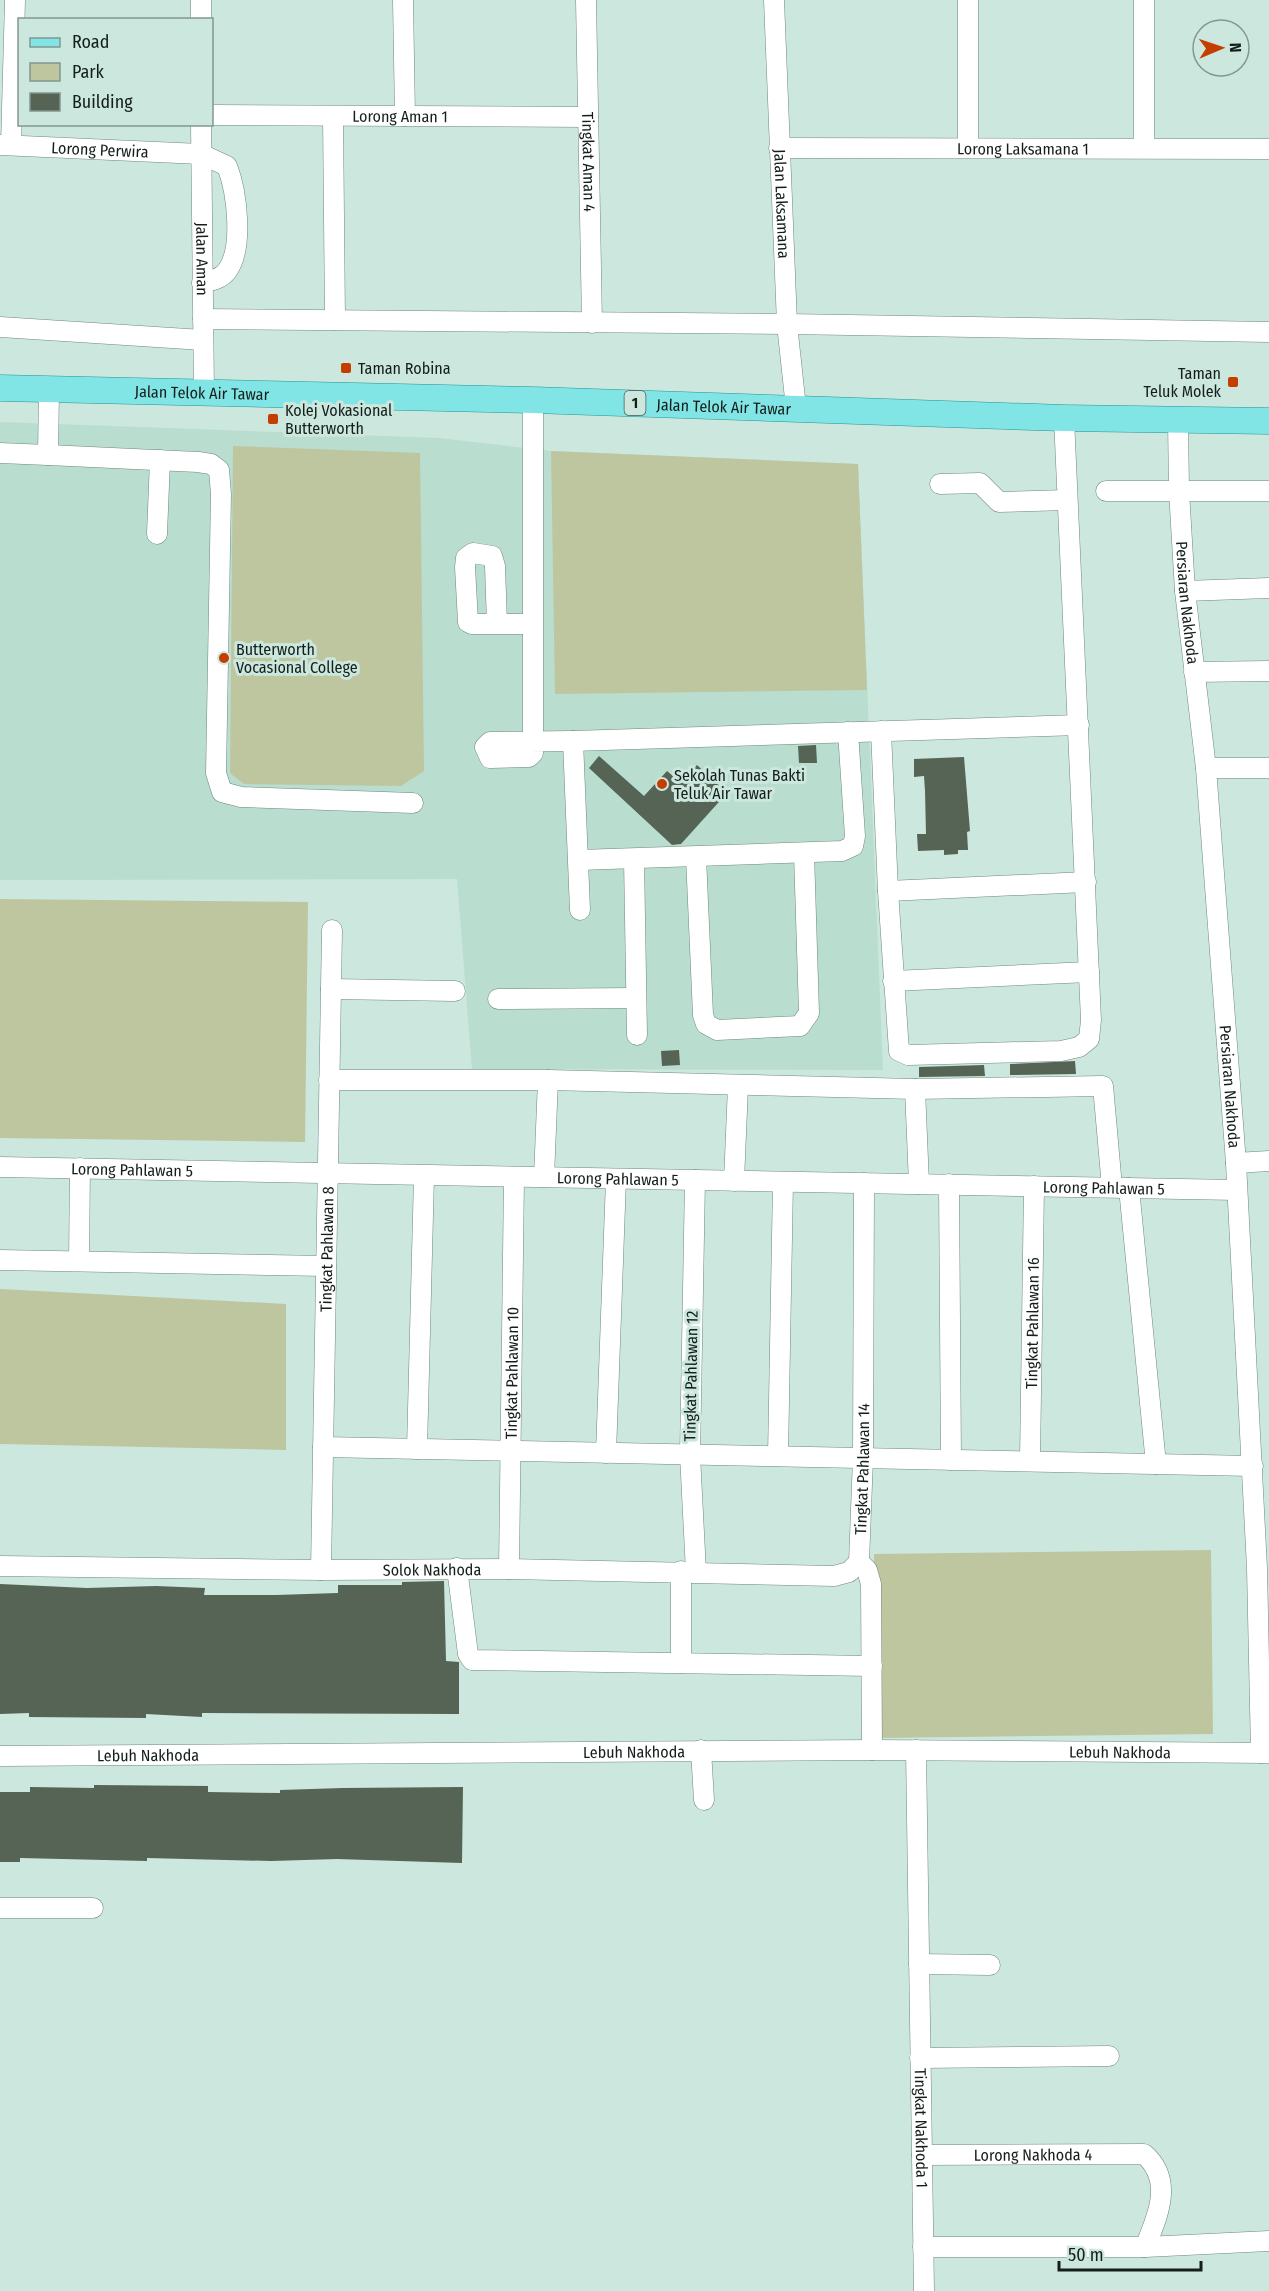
<svg xmlns="http://www.w3.org/2000/svg" width="1269" height="2291" font-family="'Fira Sans Condensed',sans-serif">
	<style>
		.built { fill: #b9ddcf }
		.green { fill: #bec6a0 }
		.building { fill: #556454 }
		.lines { fill: none; stroke-linecap: round; stroke-linejoin: round }
		.minor-casing { stroke: #6f887f; stroke-width: 21 }
		.major-casing { stroke: #249494; stroke-width: 27 }
		.minor { stroke: #fff; stroke-width: 20 }
		.major { stroke: #81e5e6; stroke-width: 26 }
		.poi-dot { fill: #c43e00; stroke: #cce7dd; stroke-width: 2 }
		.labels { text-anchor: middle; dominant-baseline: central; stroke-width: 6; stroke-linejoin: round; paint-order: stroke }
		.shield { fill: #cce7dd; stroke: #4b5a54; stroke-width: 1.5 }
		.shield-label { font-size: 15px; font-weight: bold; fill: #141e1a }
		.street-label { font-size: 16px; fill: #141e1a; stroke: #cce7dd }
		.poi-label { font-size: 16px; fill: #141e1a; stroke: #cce7dd; text-anchor: start }
	</style>
	<rect width="100%" height="100%" fill="#cce7dd"/>
	<polygon class="built" points="0,422 439,438 551,451 858,464 883,1070 472,1069 457,879 0,880"/>
	<g class="green">
		<polygon points="233,446 420,453 424,771 401,786 244,784 230,773"/>
		<polygon points="551,451 858,464 867,690 555,694"/>
		<polygon points="0,899 308,902 305,1142 0,1138"/>
		<polygon points="0,1289 286,1304 286,1450 0,1444"/>
		<polygon points="1211,1550 1213,1734 876,1738 874,1554"/>
	</g>
	<g class="building">
		<polygon points="816,745 817,763 799,763 798,746"/>
		<polygon points="599,756 644,796 667,771 681,783 697,765 727,793 681,844 672,845 589,768"/>
		<polygon points="964,757 970,831 967,832 968,850 958,850 958,854 944,855 944,850 918,851 917,834 926,834 925,791 924,776 914,777 914,759"/>
		<polygon points="679,1050 680,1065 662,1066 661,1051"/>
		<polygon points="1075,1061 1076,1074 1010,1075 1010,1064"/>
		<polygon points="984,1065 985,1076 919,1077 919,1067"/>
		<polygon points="444,1581 446,1661 459,1662 459,1714 202,1713 202,1717 146,1714 146,1718 29,1717 29,1713 0,1714 0,1584 87,1588 156,1586 205,1588 204,1595 276,1595 338,1593 338,1585 402,1585 402,1582"/>
		<polygon points="94,1785 208,1786 208,1792 280,1793 280,1790 343,1788 463,1787 462,1863 337,1859 271,1861 147,1858 147,1861 20,1858 20,1862 0,1862 0,1792 30,1792 30,1787 94,1788"/>
	</g>
	<g class="lines">
		<g class="minor-casing">
			<g id="minor">
				<polyline points="403,0 405,116"/>
				<path id="s1" d="M586,0l6,323"/>
				<path id="s2" d="M774,0l13,324 9,84"/>
				<polyline points="201,20 201,0"/>
				<path id="s3" d="M212,115l376,2"/>
				<polyline points="333,116 335,320"/>
				<path id="s4" d="M201,124l3,270"/>
				<path id="s5" d="M0,145l201,9 26,12c10,26 17,82 0,105 -6,8 -16,10 -25,12"/>
				<polyline points="11,145 15,0"/>
				<path id="s6" d="M779,148l490,1"/>
				<polyline points="968,148 968,0"/>
				<polyline points="1144,148 1144,0"/>
				<polyline points="203,319 787,324 1269,332"/>
				<polyline points="0,327 203,340"/>
				<polyline points="533,400 533,753 529,757 490,758 485,747 490,742 573,741 1079,725"/>
				<path id="s7" d="M1178,421l1,70 6,100 21,177 30,395 21,405 4,185"/>
				<polyline points="0,453 48,455 49,390"/>
				<polyline points="48,455 198,462 211,464 219,470 221,494 216,773 222,792 241,797 413,803"/>
				<polyline points="940,484 980,483 999,502 1067,500"/>
				<polyline points="1106,491 1269,491"/>
				<polyline points="157,534 160,460"/>
				<polyline points="1185,591 1269,588"/>
				<polyline points="497,624 495,566 492,556 473,553 466,558 465,567 468,622 472,624 532,624"/>
				<polyline points="1194,672 1269,671"/>
				<polyline points="881,731 888,891 899,1051 908,1055 1061,1051 1079,1047 1089,1039 1091,1020 1064,418"/>
				<polyline points="573,741 580,910"/>
				<polyline points="1206,768 1269,768"/>
				<polyline points="696,857 703,1015 706,1024 717,1030 800,1026 809,1013 804,853"/>
				<polyline points="634,859 637,1035"/>
				<polyline points="579,860 842,851 853,846 855,836 848,732"/>
				<polyline points="888,891 1086,882"/>
				<polyline points="893,981 1089,972"/>
				<polyline points="331,989 455,991"/>
				<polyline points="498,999 636,998"/>
				<polyline points="329,1080 548,1080 915,1089 1103,1086 1112,1187"/>
				<polyline points="915,1089 919,1184"/>
				<polyline points="1236,1163 1269,1161"/>
				<path id="s8" d="M0,1167l1237,23"/>
				<polyline points="544,1177 548,1080"/>
				<polyline points="695,1180 690,1455 696,1572"/>
				<polyline points="734,1181 738,1086"/>
				<polyline points="949,1184 951,1460"/>
				<polyline points="1129,1188 1156,1464"/>
				<polyline points="0,1260 326,1266"/>
				<polyline points="79,1261 80,1168"/>
				<polyline points="323,1447 1253,1466"/>
				<polyline points="417,1449 424,1176"/>
				<polyline points="606,1453 616,1179"/>
				<polyline points="778,1456 783,1182"/>
				<path id="s9" d="M1030,1461l4,-275"/>
				<path id="s10" d="M859,1562l4,-104 1,-275"/>
				<polyline points="859,1562 867,1570 871,1584 872,1750"/>
				<path id="s11" d="M0,1566l321,4 188,-1 325,7 15,-4 10,-10"/>
				<polyline points="457,1568 468,1654 472,1660 872,1666"/>
				<path id="s12" d="M509,1569l5,-392"/>
				<path id="s13" d="M321,1570l11,-640"/>
				<polyline points="681,1663 681,1571"/>
				<polyline points="701,1750 704,1800"/>
				<path id="s14" d="M916,1750l8,541"/>
				<path id="s15" d="M0,1756l872,-6 397,3"/>
				<polyline points="0,1908 93,1908"/>
				<polyline points="919,1964 990,1965"/>
				<polyline points="920,2058 1109,2056"/>
				<path id="s16" d="M922,2155l222,-1c30,26 14,62 1,93"/>
				<polyline points="923,2247 1145,2247 1269,2241"/>
			</g>
		</g>
		<g class="major-casing">
			<g id="major">
				<path id="s17" d="M0,388l533,12 531,18 205,3"/>
			</g>
		</g>
		<use href="#minor" class="minor"/>
		<use href="#major" class="major"/>
	</g>
	<g class="poi-dot">
		<rect x="340" y="362" width="12" height="12" rx="3"/>
		<rect x="1227" y="376" width="12" height="12" rx="3"/>
		<rect x="267" y="413" width="12" height="12" rx="3"/>
		<circle cx="224" cy="658" r="6"/>
		<circle cx="662" cy="784" r="6"/>
	</g>
	<g class="labels">
		<rect class="shield" x="624.5" y="391" width="21" height="24" rx="4.5"/>
		<g class="shield-label">
			<text x="635" y="403">1</text>
		</g>
		<g class="street-label">
			<text stroke="none"><textPath href="#s3" startOffset="188">Lorong Aman 1</textPath></text>
			<text stroke="none"><textPath href="#s6" startOffset="244">Lorong Laksamana 1</textPath></text>
			<text stroke="none"><textPath href="#s5" startOffset="100">Lorong Perwira</textPath></text>
			<text stroke="none"><textPath href="#s1" startOffset="162">Tingkat Aman 4</textPath></text>
			<text stroke="none"><textPath href="#s2" startOffset="204">Jalan Laksamana</textPath></text>
			<text stroke="none"><textPath href="#s4" startOffset="135">Jalan Aman</textPath></text>
			<text stroke="none"><textPath href="#s17" startOffset="202">Jalan Telok Air Tawar</textPath></text>
			<text stroke="none"><textPath href="#s17" startOffset="724">Jalan Telok Air Tawar</textPath></text>
			<text stroke="none"><textPath href="#s7" startOffset="182">Persiaran Nakhoda</textPath></text>
			<text stroke="none"><textPath href="#s7" startOffset="668">Persiaran Nakhoda</textPath></text>
			<text stroke="none"><textPath href="#s8" startOffset="132">Lorong Pahlawan 5</textPath></text>
			<text stroke="none"><textPath href="#s8" startOffset="618">Lorong Pahlawan 5</textPath></text>
			<text stroke="none"><textPath href="#s8" startOffset="1104">Lorong Pahlawan 5</textPath></text>
			<text stroke="none"><textPath href="#s13" startOffset="321">Tingkat Pahlawan 8</textPath></text>
			<text stroke="none"><textPath href="#s9" startOffset="138">Tingkat Pahlawan 16</textPath></text>
			<text stroke="none"><textPath href="#s12" startOffset="196">Tingkat Pahlawan 10</textPath></text>
			<text transform="translate(691 1376) rotate(-89)">Tingkat Pahlawan 12</text>
			<text stroke="none"><textPath href="#s10" startOffset="93">Tingkat Pahlawan 14</textPath></text>
			<text stroke="none"><textPath href="#s11" startOffset="432">Solok Nakhoda</textPath></text>
			<text stroke="none"><textPath href="#s15" startOffset="634">Lebuh Nakhoda</textPath></text>
			<text stroke="none"><textPath href="#s15" startOffset="1120">Lebuh Nakhoda</textPath></text>
			<text stroke="none"><textPath href="#s15" startOffset="148">Lebuh Nakhoda</textPath></text>
			<text stroke="none"><textPath href="#s14" startOffset="378">Tingkat Nakhoda 1</textPath></text>
			<text stroke="none"><textPath href="#s16" startOffset="111">Lorong Nakhoda 4</textPath></text>
		</g>
		<g class="poi-label">
			<text x="358" y="368">Taman Robina</text>
			<text x="1221" y="373" text-anchor="end">Taman<tspan x="1221" dy="18">Teluk Molek</tspan></text>
			<text x="285" y="410">Kolej Vokasional<tspan x="285" dy="18">Butterworth</tspan></text>
			<text x="236" y="649">Butterworth<tspan x="236" dy="18">Vocasional College</tspan></text>
			<text x="674" y="775">Sekolah Tunas Bakti<tspan x="674" dy="18">Teluk Air Tawar</tspan></text>
		</g>
	</g>
	<rect x="18" y="18" width="195" height="108" fill="#cce7dd" stroke="#82978f" stroke-width="1.5"/>
	<rect x="30" y="38" width="30" height="9" fill="#81e5e6" stroke="#82978f" stroke-width="1.5"/>
	<text x="72" y="48" font-size="18" fill="#141e1a">Road</text>
	<rect x="30" y="63" width="30" height="18" fill="#bec6a0" stroke="#82978f" stroke-width="1.5"/>
	<text x="72" y="78" font-size="18" fill="#141e1a">Park</text>
	<rect x="30" y="93" width="30" height="18" fill="#556454" stroke="#82978f" stroke-width="1.5"/>
	<text x="72" y="108" font-size="18" fill="#141e1a">Building</text>
	<g transform="translate(1221 48) rotate(88)"><circle r="28" fill="#cce7dd" stroke="#82978f" stroke-width="1.5"/>
	<path d="M0-4.5L10 22L0 15L-10 22Z" fill="#c43e00"/>
	<text y="-9" font-size="16" font-weight="bold" text-anchor="middle" fill="#141e1a">N</text>
	</g>
	<path d="M1059 2261v9h142v-9" fill="none" stroke="#141e1a" stroke-width="3"/>
	<text x="1068" y="2261" font-size="18" fill="#141e1a" stroke="#cce7dd" stroke-width="4.5" paint-order="stroke">50 m</text>
</svg>
